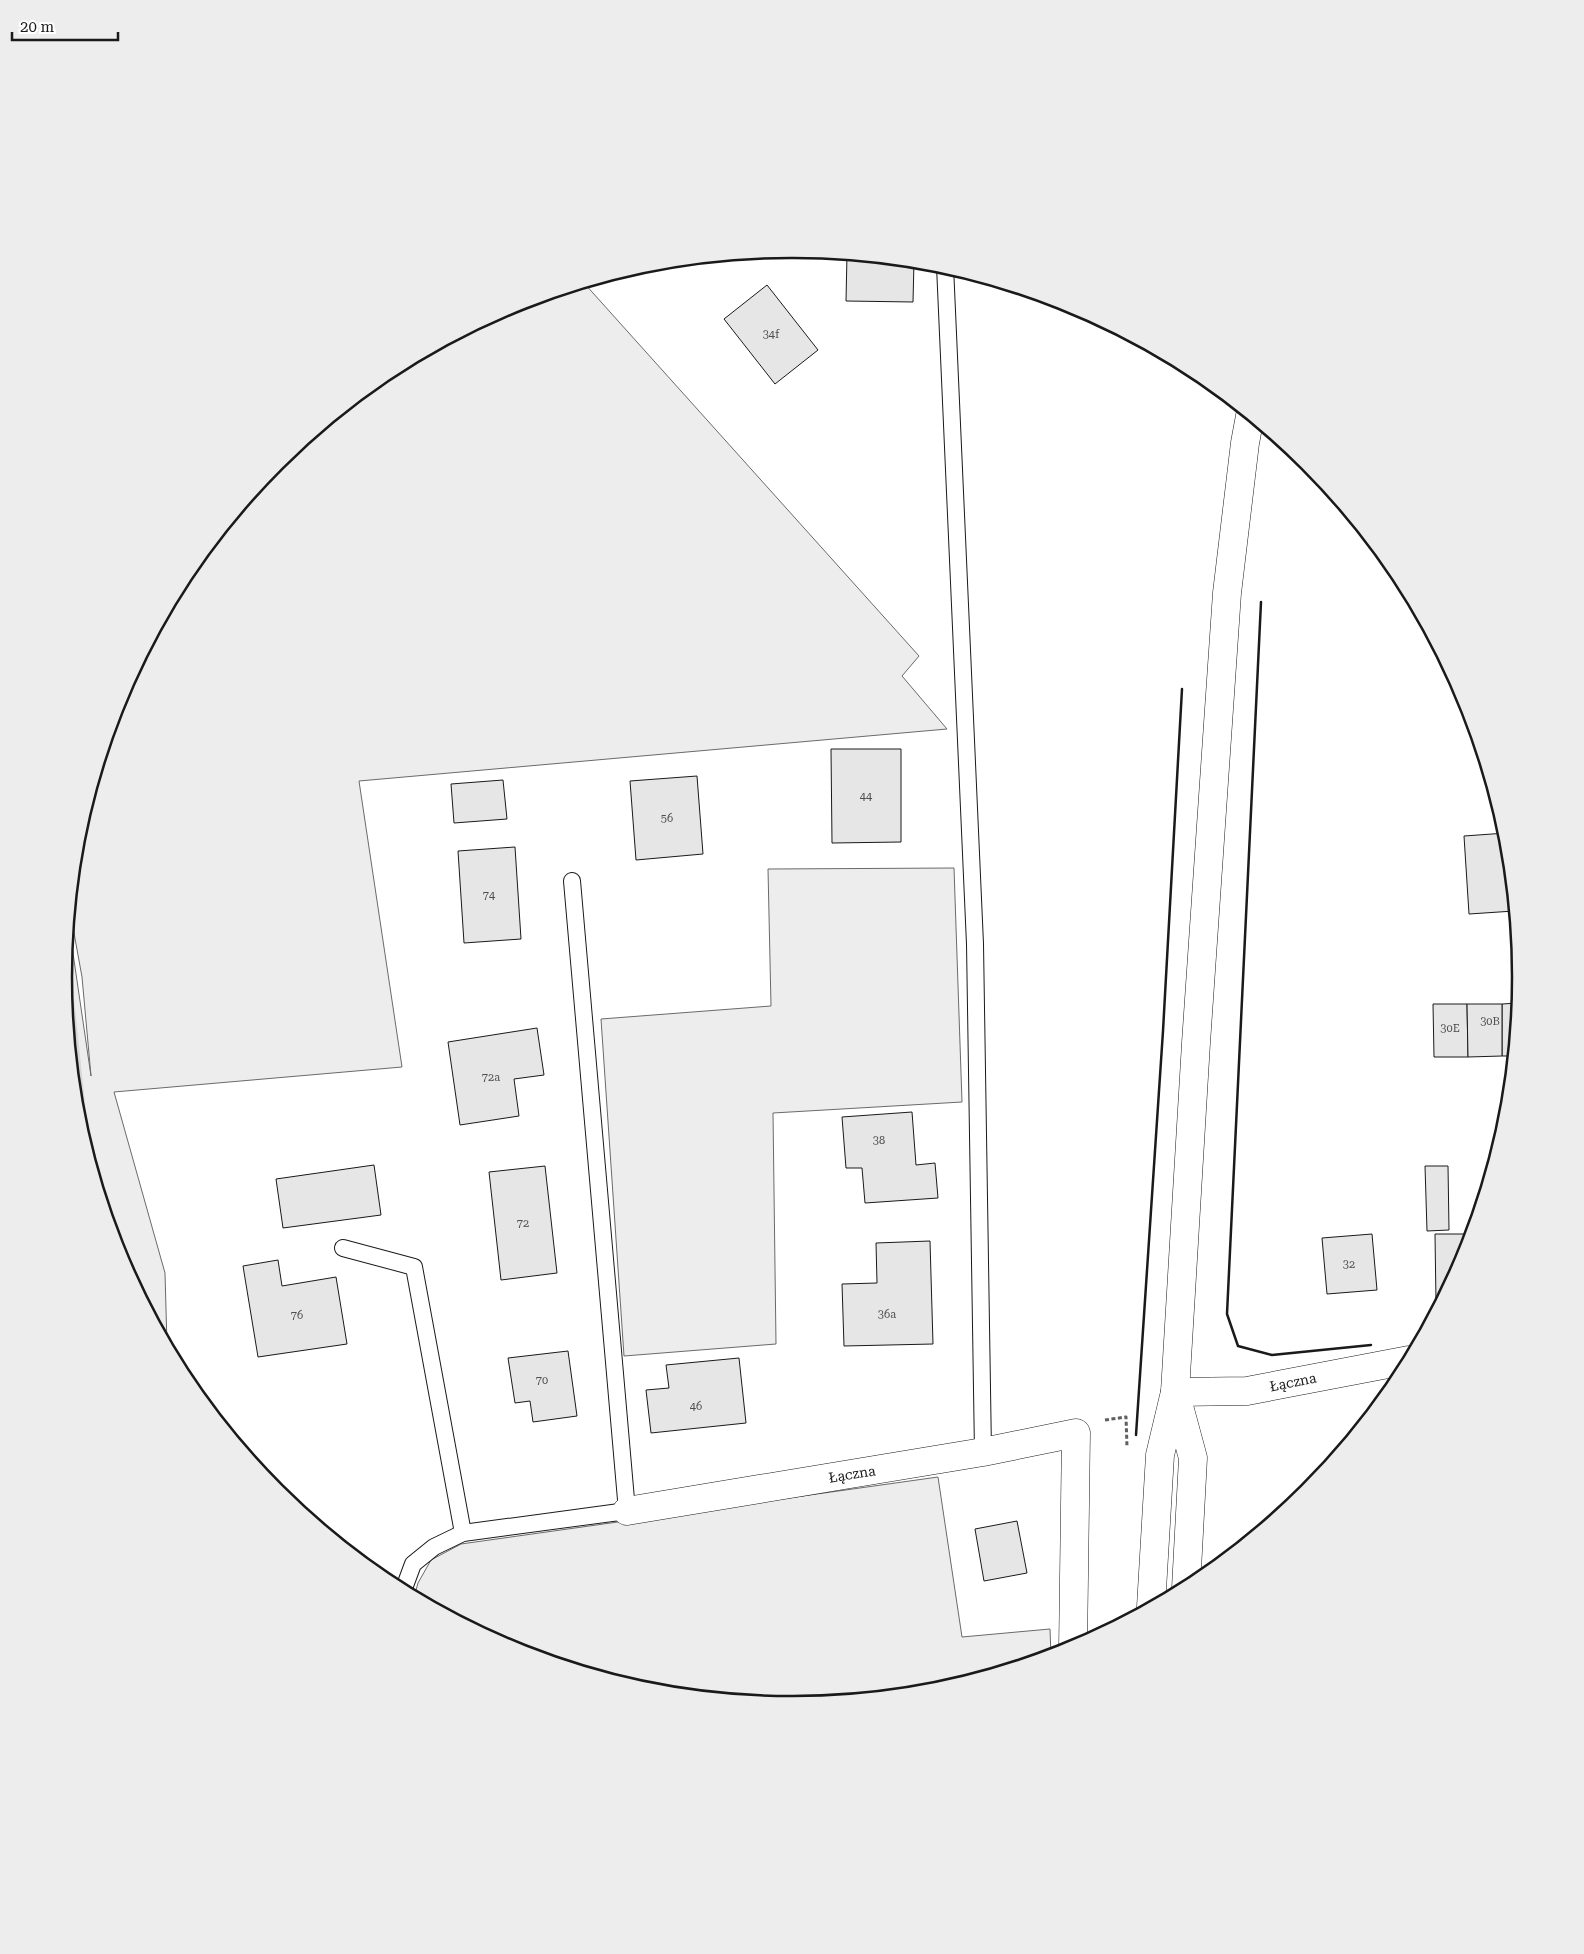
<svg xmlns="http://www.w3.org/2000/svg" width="1584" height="1954" font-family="'Roboto Serif',serif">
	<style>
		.built { fill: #ededed; stroke: #6a6a6a }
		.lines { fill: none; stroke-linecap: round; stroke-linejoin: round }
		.stream { stroke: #d7d7d7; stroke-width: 11 }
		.building { fill: #e6e6e6; stroke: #1a1a1a }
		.service-casing { stroke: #1a1a1a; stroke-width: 18 }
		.minor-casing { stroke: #1a1a1a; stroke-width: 29 }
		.primary-casing { stroke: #1a1a1a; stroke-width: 29 }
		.path { stroke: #5f5f5f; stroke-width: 3; stroke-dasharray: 4 2.5; stroke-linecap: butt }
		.service { stroke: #fff; stroke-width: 16 }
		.minor { stroke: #fff; stroke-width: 28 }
		.primary { stroke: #fff; stroke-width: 28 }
		.wall { stroke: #1a1a1a; stroke-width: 2.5 }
		.labels { text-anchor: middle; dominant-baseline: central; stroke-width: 4; stroke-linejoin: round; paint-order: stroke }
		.number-label { font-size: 11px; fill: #4d4d4d }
		.street-label { font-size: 14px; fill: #1a1a1a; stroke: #fff }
		.rim { fill: none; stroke: #1a1a1a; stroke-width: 2.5 }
	</style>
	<rect width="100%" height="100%" fill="#fff"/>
	<g class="built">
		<polygon points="584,283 919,656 902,676 947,729 359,781 402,1067 114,1092 165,1273 167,1345 119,1255 78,1119 64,977 69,926 91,1076 82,977 70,911 78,835 119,698 187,572 277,462 388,371 514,304"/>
		<polygon points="954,868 962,1102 773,1113 776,1344 624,1356 601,1019 771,1006 768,869"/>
		<polygon points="938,1477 962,1637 1050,1629 1051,1656 934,1691 792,1705 650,1691 513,1650 414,1597 418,1583 431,1560 461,1544"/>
	</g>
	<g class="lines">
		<polyline class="stream" points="65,966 83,1137"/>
	</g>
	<g class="building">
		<polygon points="847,254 914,261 913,302 846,301"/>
		<polygon points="767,285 818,350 775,384 724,319"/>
		<polygon points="831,749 901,749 901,842 832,843"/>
		<polygon points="697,776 703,854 636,860 630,781"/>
		<polygon points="503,780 507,819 454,823 451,784"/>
		<polygon points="1506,833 1514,911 1469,914 1464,836"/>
		<polygon points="515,847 521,939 464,943 458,851"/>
		<polygon points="1518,1003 1512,1056 1502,1056 1502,1004"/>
		<polygon points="1433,1004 1467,1004 1468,1057 1434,1057"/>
		<polygon points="1467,1004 1502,1004 1502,1056 1468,1057"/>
		<polygon points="537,1028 544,1075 514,1079 519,1116 460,1125 448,1042"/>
		<polygon points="912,1112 916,1165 935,1163 938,1198 865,1203 862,1168 846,1168 842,1117"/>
		<polygon points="374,1165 381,1215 283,1228 276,1179"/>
		<polygon points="545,1166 557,1273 501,1280 489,1172"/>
		<polygon points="1425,1166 1448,1166 1449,1230 1427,1231"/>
		<polygon points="1372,1234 1377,1290 1327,1294 1322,1238"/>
		<polygon points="1435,1234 1471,1234 1465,1256 1440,1302 1436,1302"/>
		<polygon points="930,1241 933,1344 844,1346 842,1284 877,1283 876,1243"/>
		<polygon points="278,1260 282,1286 336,1277 347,1344 258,1357 243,1266"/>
		<polygon points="568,1351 577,1416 533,1422 530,1401 515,1403 508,1358"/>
		<polygon points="739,1358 746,1423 651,1433 646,1390 669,1388 666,1365"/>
		<polygon points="1017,1521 1027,1573 984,1581 975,1529"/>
	</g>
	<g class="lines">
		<g class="service-casing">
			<g id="service">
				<polyline points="945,266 975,944 983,1452"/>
				<polyline points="343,1248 414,1267 463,1533"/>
				<polyline points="403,1591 413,1564 434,1547 463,1533 627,1511 572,881"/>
			</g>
		</g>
		<g class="minor-casing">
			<g id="minor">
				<polyline points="1175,1392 1247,1391 1409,1360"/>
				<polyline points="627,1511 983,1452 1076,1433 1073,1649"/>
			</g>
		</g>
		<g class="primary-casing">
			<g id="primary">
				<polyline points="1176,1395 1193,1458 1186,1588"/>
				<polyline points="1151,1607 1160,1455 1175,1392 1196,1043 1227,593 1245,443 1250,416"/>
			</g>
		</g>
		<polyline class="path" points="1105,1420 1126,1417 1127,1447"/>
		<use href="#service" class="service"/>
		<use href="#minor" class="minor"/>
		<use href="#primary" class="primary"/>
		<g class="wall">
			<polyline points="1261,602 1227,1314 1238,1346 1272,1355 1371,1345"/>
			<polyline points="1136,1435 1163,1031 1182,689"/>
		</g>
	</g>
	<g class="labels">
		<g class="number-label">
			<text x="771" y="334">34f</text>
			<text x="866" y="796">44</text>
			<text x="667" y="818">56</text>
			<text x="489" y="895">74</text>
			<text x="1490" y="1021">30B</text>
			<text x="1450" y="1028">30E</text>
			<text x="491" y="1077">72a</text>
			<text x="879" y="1140">38</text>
			<text x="523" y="1223">72</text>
			<text x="1349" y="1264">32</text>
			<text x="887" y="1314">36a</text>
			<text x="297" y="1315">76</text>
			<text x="542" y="1380">70</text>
			<text x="696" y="1406">46</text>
		</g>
		<g class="street-label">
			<text transform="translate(1293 1382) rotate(-11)">Łączna</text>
			<text transform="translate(852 1474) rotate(-9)">Łączna</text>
		</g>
	</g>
	<path d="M0 0H1584V1954H0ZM791 258H793A719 719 0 0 1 1512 977V977A719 719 0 0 1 793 1696H791A719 719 0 0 1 72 977V977A719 719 0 0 1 791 258Z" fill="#ededed" fill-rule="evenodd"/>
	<path class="rim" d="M791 258H793A719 719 0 0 1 1512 977V977A719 719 0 0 1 793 1696H791A719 719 0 0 1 72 977V977A719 719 0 0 1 791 258Z"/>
	<path d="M12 32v8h106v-8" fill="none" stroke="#1a1a1a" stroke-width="2.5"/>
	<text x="20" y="32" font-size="15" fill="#1a1a1a" stroke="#ffffff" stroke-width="4" paint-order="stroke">20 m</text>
</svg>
